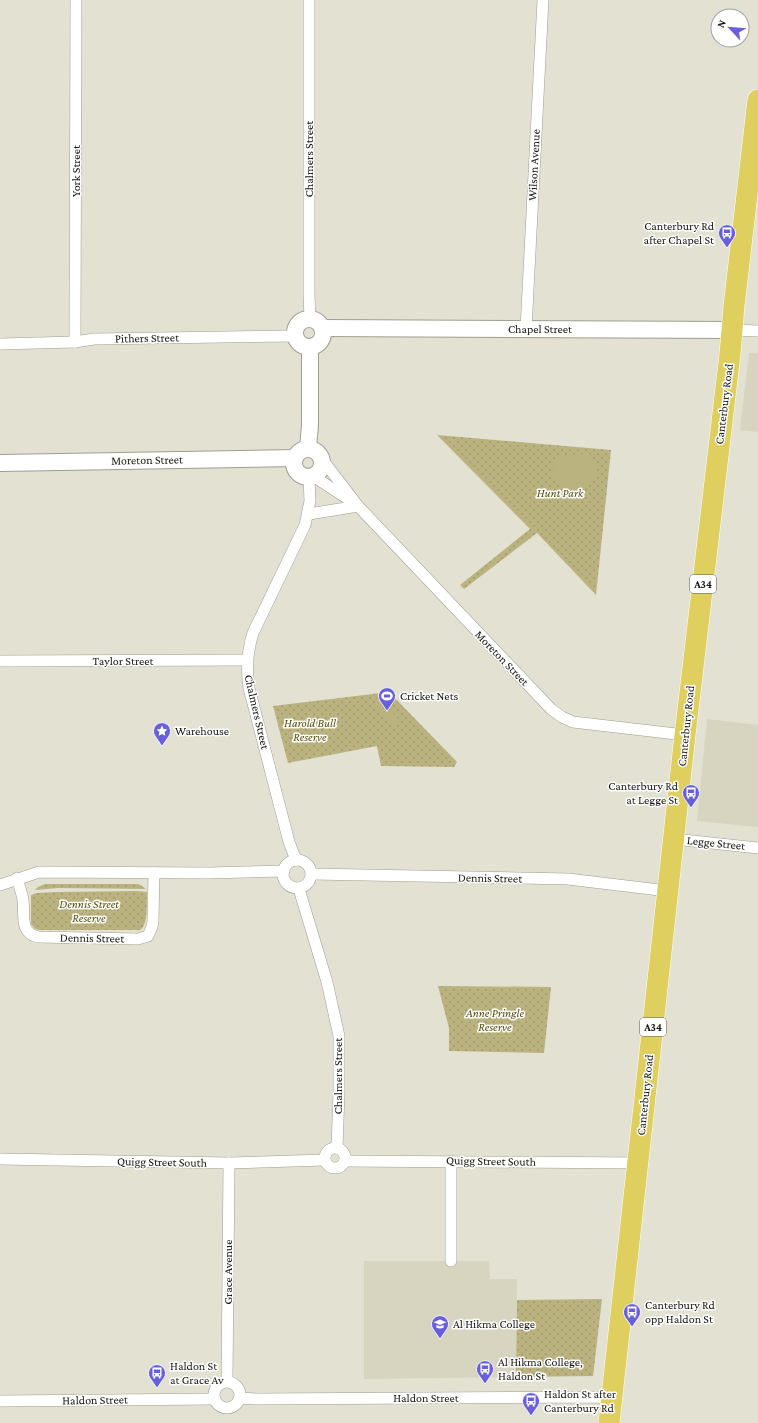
<svg xmlns="http://www.w3.org/2000/svg" width="758" height="1423" font-family="'Crimson Pro',serif">
	<style>
		.built { fill: #d7d4bf }
		.grass { fill: url(#grass-dots) }
		.garden { fill: #bab37f }
		.lines { fill: none; stroke-linecap: round; stroke-linejoin: round }
		.street-casing { stroke: #9f9e91; stroke-width: 12 }
		.secondary-casing { stroke: #9f9e91; stroke-width: 18 }
		.highway-casing { stroke: #fff; stroke-width: 22 }
		.street { stroke: #fff; stroke-width: 11 }
		.secondary { stroke: #fff; stroke-width: 16 }
		.highway { stroke: #decf5e; stroke-width: 21 }
		.labels { text-anchor: middle; dominant-baseline: central; stroke-width: 3; stroke-linejoin: round; paint-order: stroke }
		.shield { fill: #fff; stroke: #5d5c58; stroke-width: 1 }
		.shield-label { font-size: 11px; font-weight: bold; fill: #171611 }
		.street-label { font-size: 12px; fill: #171611; stroke: #fff }
		.poi-label { font-size: 12px; fill: #171611; stroke: #fff; text-anchor: start }
		.park-label { font-size: 12px; font-style: italic; fill: #544b0a; stroke: #fff }
	</style>
	<defs>
		<pattern id="grass-dots" width="8" height="8" patternUnits="userSpaceOnUse"><rect width="8" height="8" fill="#bab37f"/><path d="M2 2h.1M6 6h.1" fill="none" stroke="#9f996d" stroke-width="1.8" stroke-linecap="round"/></pattern>
	</defs>
	<rect width="100%" height="100%" fill="#e2e1d2"/>
	<g class="built">
		<polygon points="749,353 758,353 758,432 740,430"/>
		<polygon points="707,719 758,725 758,827 697,821"/>
		<polygon points="364,1261 489,1261 490,1279 517,1279 516,1377 364,1379"/>
	</g>
	<g class="grass">
		<polygon points="437,435 611,450 596,595 537,533 464,589 460,585 530,529"/>
		<polygon points="389,692 457,762 454,767 381,766 377,746 288,763 273,706"/>
		<polygon points="45,884 138,884 142,886 146,889 58,888 35,890 38,887"/>
		<path d="M137,891l10,1c-1,10 2,33 -7,38h-101l-4,-1 -4,-5v-29l6,-2 20,-1z"/>
		<polygon points="438,986 551,987 544,1053 449,1051 449,1028"/>
		<polygon points="602,1299 593,1376 516,1377 517,1300"/>
	</g>
	<g class="garden">
		<polygon points="590,454 599,475 575,493 551,478 556,455"/>
		<polygon points="380,698 399,720 394,725 374,702"/>
	</g>
	<g class="lines">
		<g class="street-casing">
			<g id="street">
				<polyline points="309,0 309,293 310,319"/>
				<polyline points="526,329 543,0"/>
				<polyline points="733,330 758,331"/>
				<polyline points="75,342 76,0"/>
				<polyline points="0,344 75,342 94,339 295,336"/>
				<polyline points="322,459 358,506 551,709 562,717 573,722 685,735"/>
				<polyline points="313,476 351,501"/>
				<polyline points="309,514 358,506"/>
				<polyline points="0,661 247,660"/>
				<polyline points="674,839 758,848"/>
				<circle cx="297" cy="874" r="14"/>
				<path d="M296,860l-7,-18 -40,-154c-3,-20 -2,-36 4,-55l52,-108 5,-24 -1,-24"/>
				<polyline points="312,874 568,879 668,891"/>
				<path d="M17,878c2,7 5,15 6,22 2,14 -4,33 15,37l100,2 10,-3 4,-9 1,-6 1,-48"/>
				<polyline points="0,885 39,872 209,873 284,871"/>
				<polyline points="299,889 327,982 339,1036 339,1092 337,1148"/>
				<circle cx="335" cy="1158" r="10"/>
				<polyline points="0,1159 229,1163 324,1160"/>
				<polyline points="345,1161 637,1163"/>
				<polyline points="451,1261 451,1161"/>
				<polyline points="227,1381 229,1163"/>
				<circle cx="227" cy="1395" r="13"/>
				<polyline points="240,1398 256,1399 596,1397 612,1399"/>
				<polyline points="0,1401 214,1399"/>
			</g>
		</g>
		<g class="secondary-casing">
			<g id="secondary">
				<circle cx="309" cy="333" r="14"/>
				<polyline points="323,328 733,330"/>
				<polyline points="308,448 310,425 310,348"/>
				<circle cx="308" cy="463" r="14"/>
				<polyline points="0,463 295,458"/>
			</g>
		</g>
		<g class="highway-casing">
			<polyline id="highway" points="609,1423 685,735 730,354 734,306 758,100"/>
		</g>
		<use href="#street" class="street"/>
		<use href="#secondary" class="secondary"/>
		<use href="#highway" class="highway"/>
	</g>
	<defs>
		<g id="bus-pin" transform="scale(0.9)"><path d="M0 17L-7.5 6A9.5 9.5 0 1 1 7.5 6Z" fill="#6860da" stroke="#fff"/><path d="M-5-6H5V4H4V6H2V4H-2V6H-4V4H-5ZM-3.5-4V0h7V-4ZM-3.5 1.2v1.5H-2V1.2ZM2 1.2v1.5H3.5V1.2Z" fill="#fff"/></g>
		<g id="stadium-pin" transform="scale(0.9)"><path d="M0 17L-7.5 6A9.5 9.5 0 1 1 7.5 6Z" fill="#6860da" stroke="#fff"/><path d="M0-5a6.5 5 0 1 0 0 10a6.5 5 0 1 0 0-10ZM-3.5-1.8h7v3.6h-7Z" fill="#fff"/></g>
		<g id="sight-pin" transform="scale(0.9)"><path d="M0 17L-7.5 6A9.5 9.5 0 1 1 7.5 6Z" fill="#6860da" stroke="#fff"/><path d="M0-6L1.8-2.2L6-1.7L2.9 1.2L3.7 5.4L0 3.3L-3.7 5.4L-2.9 1.2L-6-1.7L-1.8-2.2Z" fill="#fff"/></g>
		<g id="school-pin" transform="scale(0.9)"><path d="M0 17L-7.5 6A9.5 9.5 0 1 1 7.5 6Z" fill="#6860da" stroke="#fff"/><path d="M0-5L7-2L0 1L-7-2ZM-4 1L0 2.5L4 1V4Q0 6-4 4Z" fill="#fff"/></g>
	</defs>
	<g fill-rule="evenodd">
		<use href="#bus-pin" x="727" y="233"/>
		<use href="#stadium-pin" x="387" y="696"/>
		<use href="#sight-pin" x="162" y="731"/>
		<use href="#bus-pin" x="691" y="793"/>
		<use href="#bus-pin" x="632" y="1312"/>
		<use href="#school-pin" x="440" y="1324"/>
		<use href="#bus-pin" x="485" y="1369"/>
		<use href="#bus-pin" x="157" y="1373"/>
		<use href="#bus-pin" x="531" y="1401"/>
	</g>
	<g class="labels">
		<g class="shield">
			<rect x="690" y="575" width="26" height="18" rx="3"/>
			<rect x="640" y="1018" width="26" height="18" rx="3"/>
		</g>
		<g class="shield-label">
			<text x="703" y="584">A34</text>
			<text x="653" y="1027">A34</text>
		</g>
		<g class="street-label">
			<text transform="translate(309 159) rotate(-90)">Chalmers Street</text>
			<text transform="translate(534 165) rotate(-87)">Wilson Avenue</text>
			<text transform="translate(76 171) rotate(-90)">York Street</text>
			<text x="540" y="329">Chapel Street</text>
			<text transform="translate(147 338) rotate(-1)">Pithers Street</text>
			<text transform="translate(724 404) rotate(-83)">Canterbury Road</text>
			<text transform="translate(147 460) rotate(-1)">Moreton Street</text>
			<text transform="translate(502 658) rotate(46)">Moreton Street</text>
			<text x="123" y="661">Taylor Street</text>
			<text transform="translate(257 712) rotate(77)">Chalmers Street</text>
			<text transform="translate(686 726) rotate(-84)">Canterbury Road</text>
			<text transform="translate(716 843) rotate(6)">Legge Street</text>
			<text transform="translate(490 878) rotate(1)">Dennis Street</text>
			<text transform="translate(92 938) rotate(1)">Dennis Street</text>
			<text transform="translate(338 1076) rotate(-90)">Chalmers Street</text>
			<text transform="translate(645 1095) rotate(-84)">Canterbury Road</text>
			<text transform="translate(491 1161) rotate(1)">Quigg Street South</text>
			<text transform="translate(162 1162) rotate(1)">Quigg Street South</text>
			<text transform="translate(228 1272) rotate(-90)">Grace Avenue</text>
			<text x="426" y="1398">Haldon Street</text>
			<text transform="translate(95 1400) rotate(-1)">Haldon Street</text>
		</g>
		<g class="poi-label">
			<text x="714" y="226" text-anchor="end">Canterbury Rd<tspan x="714" dy="14">after Chapel St</tspan></text>
			<text x="400" y="696">Cricket Nets</text>
			<text x="175" y="731">Warehouse</text>
			<text x="678" y="786" text-anchor="end">Canterbury Rd<tspan x="678" dy="14">at Legge St</tspan></text>
			<text x="645" y="1305">Canterbury Rd<tspan x="645" dy="14">opp Haldon St</tspan></text>
			<text x="453" y="1324">Al Hikma College</text>
			<text x="498" y="1362">Al Hikma College,<tspan x="498" dy="14">Haldon St</tspan></text>
			<text x="170" y="1366">Haldon St<tspan x="170" dy="14">at Grace Av</tspan></text>
			<text x="544" y="1394">Haldon St after<tspan x="544" dy="14">Canterbury Rd</tspan></text>
		</g>
		<g class="park-label">
			<text x="560" y="493">Hunt Park</text>
			<text x="310" y="723">Harold Bull<tspan x="310" dy="14">Reserve</tspan></text>
			<text x="89" y="904">Dennis Street<tspan x="89" dy="14">Reserve</tspan></text>
			<text x="495" y="1013">Anne Pringle<tspan x="495" dy="14">Reserve</tspan></text>
		</g>
	</g>
	<g transform="translate(730 28) rotate(296)"><circle r="19" fill="#ffffff" stroke="#a2a2a0"/>
	<path d="M0-3L7 15L0 10L-7 15Z" fill="#6860da"/>
	<text y="-6" font-size="11" font-weight="bold" text-anchor="middle" fill="#171611">N</text>
	</g>
</svg>
